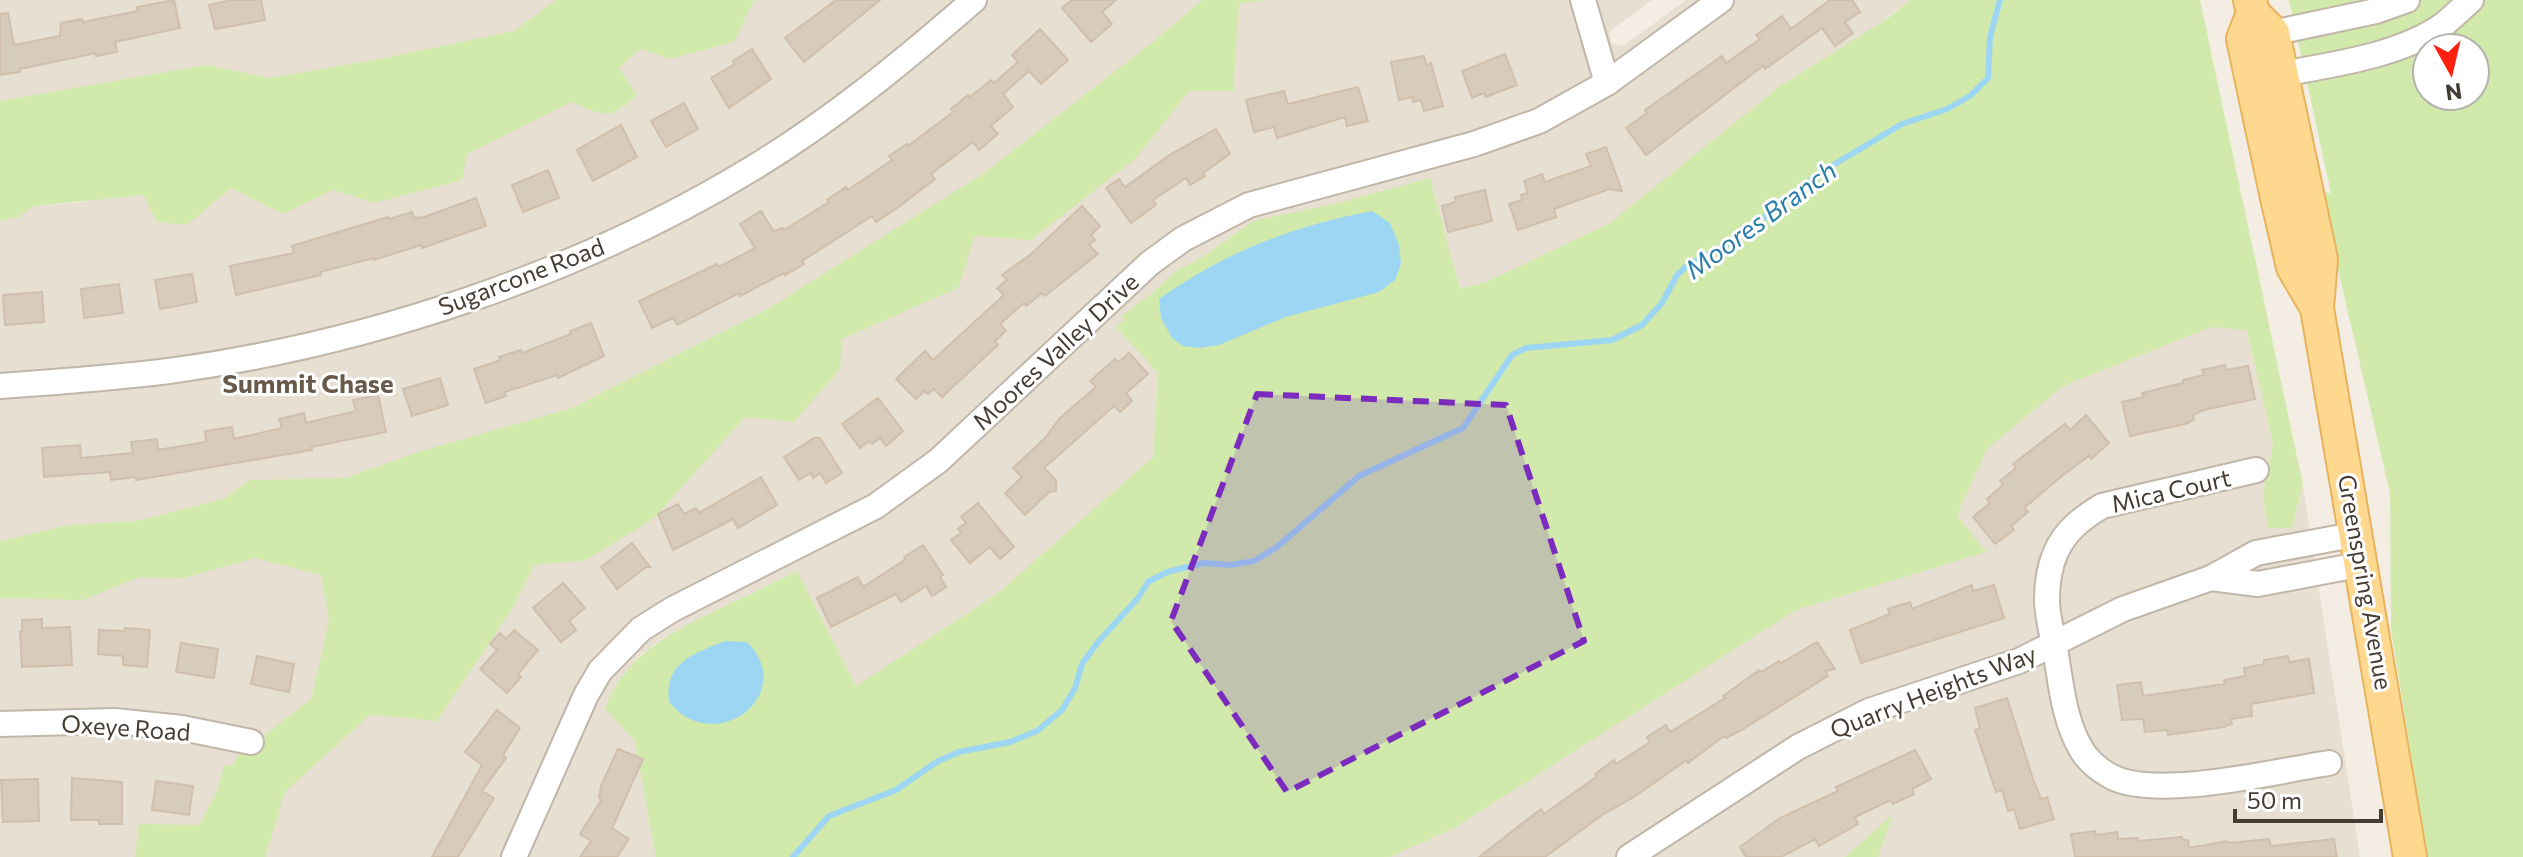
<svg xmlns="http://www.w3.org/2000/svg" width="2523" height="857" font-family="Commissioner,sans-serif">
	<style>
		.residential { fill: #e7dfd2 }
		.green { fill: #d1e9ab; fill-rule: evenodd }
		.water { fill: #9dd6f2 }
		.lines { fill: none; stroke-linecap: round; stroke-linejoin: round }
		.stream { stroke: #9dd6f2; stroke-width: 6 }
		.building { fill: #d7cbbc; stroke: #cfbfac; stroke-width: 2 }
		.minor-casing { stroke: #c1b7a9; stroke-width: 28 }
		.major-casing { stroke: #e7b45d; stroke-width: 36 }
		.minor { stroke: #fff; stroke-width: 24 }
		.major { stroke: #ffd890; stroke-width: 32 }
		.marked { fill: #7b2cbf; fill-opacity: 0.2; stroke: #7b2cbf; stroke-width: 6; stroke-dasharray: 16 10; stroke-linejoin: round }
		.labels { text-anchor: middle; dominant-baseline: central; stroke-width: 6; stroke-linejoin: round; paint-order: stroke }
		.street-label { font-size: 24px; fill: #453d34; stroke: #fff }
		.water-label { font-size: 26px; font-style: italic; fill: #297dab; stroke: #fff }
		.neighbourhood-label { font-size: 26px; font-weight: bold; fill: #685a4b; stroke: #fff }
	</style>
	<rect width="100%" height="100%" fill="#f3ede4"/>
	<g class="residential">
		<polygon points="0,0 651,0 0,154"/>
		<polygon points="682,0 1652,0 1609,32 1612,44 1623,46 1686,0 1911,0 1888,16 1841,74 1584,258 1460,289 1430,179 1158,373 1151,486 869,712 797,571 665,637 640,655 617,684 688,801 682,857 247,857 224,765 204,857 0,857 0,209 84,202"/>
		<polygon points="2211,326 2247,329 2273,444 2263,493 2292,528 2303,486 2360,857 1300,857 2005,409"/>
	</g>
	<g class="green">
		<path d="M556,0h198l-20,42 -64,17 -30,-10 -21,19 18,27c-29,25 -32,22 -65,7l-105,52 -5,26 -88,23 -41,-13 -50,24 -52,-26 -44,37 -30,-3 -14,-27 -109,11 -16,11 -18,4v-120l206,-36 64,13 115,-20 129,-27z"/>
		<polygon points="1202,0 1265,0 1239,4 1233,91 1189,91 1136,158 1031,240 975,236 958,288 842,339 840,369 794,422 745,417 653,519 586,560 535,565 512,609 437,721 370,715 285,792 265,857 135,857 139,824 199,825 218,790 224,765 232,766 236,758 312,698 329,619 321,575 255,558 184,578 140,577 83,600 0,598 0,541 69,525 137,521 223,499 250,480 346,478 418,452 572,408 766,310 984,173 1159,37"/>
		<path d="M1911,0h289l103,485 -11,43h-24l-5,-35 10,-49 -26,-114 -36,-3 -148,59 -76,63 -30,66 29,37 -190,58 -342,218 -64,29h-734l-21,-116 -30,-32c20,-57 74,-81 125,-105 22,-10 44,-22 67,-33l59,115 141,-92 156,-137 5,-84 -42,-46 8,-7 -3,-4 31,-23 24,-22 31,-17 46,-33 81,-17 96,-26 30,111 24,-6 126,-60 169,-136 106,-67z"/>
		<path d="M2289,0h234v857h-96l-36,-228 -1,-136 -70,-301 11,1zM2427,48h48v48h-48z"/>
		<polygon points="1893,814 1878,857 1845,857"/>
	</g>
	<g class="water">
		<path d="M1372,211l18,12 9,22 2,19 -6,16 -16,12 -93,25 -67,28 -20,3 -16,-2 -11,-8 -11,-20 -2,-19c66,-47 134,-73 213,-88z"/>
		<path d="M725,641l22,1c47,47 -17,104 -64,73 -5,-3 -10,-9 -14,-13 -5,-40 24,-48 56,-61z"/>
	</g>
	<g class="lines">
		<polyline class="stream" points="793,857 829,816 896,790 938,761 959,752 1010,742 1037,731 1062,710 1075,688 1082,664 1098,642 1138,598 1148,582 1167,572 1204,563 1231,565 1254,561 1277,547 1359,476 1463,428 1512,355 1526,348 1612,340 1642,325 1662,303 1677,275 1687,266 1740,237 1818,174 1902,124 1947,109 1970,96 1988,78 1990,37 2000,0"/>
	</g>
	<g class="building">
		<polygon points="174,0 180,28 115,42 117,52 96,56 96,53 20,69 20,72 0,75 0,14 8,13 14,45 60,36 61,23 82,19 83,22 138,11 137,7"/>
		<polygon points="232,0 261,0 265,20 215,29 209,5"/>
		<polygon points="836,0 880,0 804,62 785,38"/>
		<polygon points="1072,0 1116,0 1102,12 1112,24 1091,42 1062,8"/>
		<polygon points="1830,0 1852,0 1860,12 1845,22 1853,33 1835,46 1822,28 1765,69 1763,66 1646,155 1626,128 1647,113 1645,110 1722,56 1726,63 1760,39 1756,35 1782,16 1791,29"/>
		<polygon points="1040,29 1068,60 1041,84 1029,71 1003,94 1013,107 991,126 998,134 979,150 973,142 931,174 935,179 900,206 876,222 872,216 802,261 804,264 785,275 784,273 740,296 739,293 677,325 673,318 652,328 639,301 717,264 719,267 755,248 740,224 761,211 774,232 782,228 784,230 829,202 827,200 846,187 848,190 892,160 889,156 907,144 908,146 953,112 951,109 968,95 970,97 991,80 994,83 1018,62 1012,55"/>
		<polygon points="752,49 771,79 729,108 711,78 735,64 733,61"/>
		<polygon points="1505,54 1517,85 1486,97 1484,93 1472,98 1462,71"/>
		<polygon points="1424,56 1426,65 1431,63 1443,106 1424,111 1421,100 1413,102 1412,97 1399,100 1391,62"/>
		<polygon points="1358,87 1368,121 1347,126 1345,117 1277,138 1274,127 1254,132 1246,100 1284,91 1288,104"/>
		<polygon points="684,103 698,129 666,147 651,121"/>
		<polygon points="621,125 637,157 593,181 577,150"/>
		<polygon points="1216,129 1230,154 1203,173 1205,176 1190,185 1186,178 1153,200 1156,205 1131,223 1106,188 1119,179 1125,187 1171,154"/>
		<polygon points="1606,147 1622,191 1609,189 1554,209 1556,217 1518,230 1509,204 1522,200 1521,195 1528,193 1524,181 1542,174 1545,182 1591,166 1586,154"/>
		<polygon points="548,170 559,198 523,212 512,185"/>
		<polygon points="1485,190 1492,221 1448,232 1442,206 1456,202 1455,197"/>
		<polygon points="476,198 486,226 422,248 421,245 374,260 374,258 320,272 321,275 236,295 230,266 294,253 292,246 388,217 389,219 412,212 414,218 424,217"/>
		<polygon points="1082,206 1100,226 1091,235 1095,240 1089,245 1098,254 1045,296 1042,293 1026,306 1024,303 1000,324 1006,331 995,341 998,345 942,397 934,389 928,394 924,391 916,399 896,379 925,351 933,360 1004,295 997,288 1007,280 1002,275 1030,255"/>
		<polygon points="192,274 197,302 160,309 155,280"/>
		<polygon points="119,284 123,313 84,318 81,289"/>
		<polygon points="42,292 44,322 5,325 3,295"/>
		<polygon points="591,323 604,356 558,378 557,375 505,392 506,396 486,403 474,369 501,360 499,357 521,350 522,353 571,334 570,331"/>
		<polygon points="1129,353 1148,374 1126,393 1132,401 1120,412 1114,406 1044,468 1056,480 1056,491 1049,492 1025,515 1005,493 1022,477 1013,468 1044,439 1060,418 1096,387 1090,381 1115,359 1119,362"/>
		<polygon points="2225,365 2226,370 2248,366 2255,399 2204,410 2193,415 2194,420 2185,424 2130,436 2122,402 2143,397 2142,393 2183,383 2183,380 2204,375 2202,370"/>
		<polygon points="440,378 448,405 412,416 403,389"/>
		<polygon points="378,395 386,432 311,447 312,450 136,480 136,477 111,480 110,472 44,477 42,448 80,445 81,458 133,453 131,442 157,439 158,450 206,442 205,431 232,427 234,439 282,428 279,419 304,413 306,423 356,411 353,400"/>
		<polygon points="878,398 903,431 886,446 880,438 872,444 869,441 860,448 842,424"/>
		<polygon points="2086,415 2109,443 2091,459 2089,456 2062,476 2024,508 2028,512 2011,526 2014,530 1995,544 1973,517 1990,503 1987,499 2003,485 2000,481 2016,468 2013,464 2065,424 2070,430"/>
		<polygon points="814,438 820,438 842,473 826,483 820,473 813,478 811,473 799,480 784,457"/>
		<polygon points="761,477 777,505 738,528 733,519 673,550 658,514 678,504 684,514 696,508 699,513"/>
		<polygon points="978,503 1014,547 1000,559 990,547 970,563 951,540 961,533 958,529 966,523 961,517"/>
		<polygon points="632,543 650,567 646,567 617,589 601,567"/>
		<polygon points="923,545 943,575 940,577 946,587 932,596 926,586 901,602 896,594 831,627 817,598 858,577 863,587 906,559 904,557"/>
		<polygon points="563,583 585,608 569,621 576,630 561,642 533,608"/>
		<polygon points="1972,585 1973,591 1994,585 2004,618 1861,663 1850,630 1890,614 1888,609 1910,602 1912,609"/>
		<polygon points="42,619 42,628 70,627 72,665 22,667 20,632 22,632 22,620"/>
		<polygon points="125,628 150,630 147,667 123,665 123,656 98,654 99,630 125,631"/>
		<polygon points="514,630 538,650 518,674 521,677 507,693 480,669 497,650 490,644 500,633 506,639"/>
		<polygon points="1817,642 1835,669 1825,671 1828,676 1740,731 1726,738 1724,736 1688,763 1687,760 1634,797 1605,813 1545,857 1479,857 1541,809 1544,814 1596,777 1595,774 1614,760 1616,764 1650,742 1647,737 1666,725 1670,732 1725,698 1723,696 1759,670 1761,672 1779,661 1781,663"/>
		<polygon points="181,643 218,649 214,678 176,672"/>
		<polygon points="257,656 294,664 289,692 251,684"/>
		<polygon points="2288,656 2289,662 2309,659 2314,693 2251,704 2252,716 2231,719 2232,724 2224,727 2168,735 2167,730 2145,732 2143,719 2122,720 2117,685 2141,682 2143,696 2225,684 2224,680 2245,676 2244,668 2264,664 2264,660"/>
		<polygon points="2007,698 2033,779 2041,799 2047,797 2054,819 2020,829 2014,809 2008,811 2002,790 1996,792 1975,730 1980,728 1975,708"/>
		<polygon points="497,710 520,728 503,755 506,758 482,791 494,798 458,857 432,857 482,765 465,752"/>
		<polygon points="618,749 643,759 612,828 629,839 617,857 580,857 591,841 580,834 602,799 599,798 601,786"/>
		<polygon points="1915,750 1931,779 1912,789 1914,794 1893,804 1891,800 1855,817 1858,824 1819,846 1815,839 1781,857 1746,857 1740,847 1780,818 1838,791 1836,787"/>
		<polygon points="72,778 122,782 122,824 99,824 99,820 71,820"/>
		<polygon points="38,779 39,821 3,822 1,780"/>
		<polygon points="156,781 193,786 189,815 152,810"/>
		<polygon points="2095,831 2096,835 2117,832 2118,839 2138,838 2139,841 2182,837 2182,840 2188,840 2189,848 2227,841 2228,843 2269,839 2271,846 2334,839 2337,857 2075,857 2071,834"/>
	</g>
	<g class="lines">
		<g class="minor-casing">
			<g id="minor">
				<polyline points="1583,0 1607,83"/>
				<polyline points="2258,36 2376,11 2407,0"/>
				<path d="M2266,77c55,-11 131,-19 177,-52 10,-8 19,-17 28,-25"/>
				<path d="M0,386c56,-4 113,-8 169,-15 199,-27 412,-98 584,-203 79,-48 151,-107 221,-168"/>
				<path d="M2256,470l-154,36c-20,12 -37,25 -46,46 -7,15 -9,33 -9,48 0,16 5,33 8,49 6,33 8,69 26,100 6,11 19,22 31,28 46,23 164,-6 217,-14"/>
				<polyline points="2211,578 2258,584 2363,564"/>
				<polyline points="0,724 115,721 182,728 251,742"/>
				<polyline points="514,857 586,695 600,671 641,629 673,609 876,506 938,461 1150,263 1183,239 1249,205 1474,144 1539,121 1607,83 1721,0"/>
				<polyline points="1629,857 1798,747 1869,711 2019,661 2123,609 2211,578 2256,553 2358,534"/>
			</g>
		</g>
		<g class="major-casing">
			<g id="major">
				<polyline points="2250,0 2253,13 2243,39 2277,198 2293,267 2317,308"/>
				<polyline points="2253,13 2273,33 2321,259 2317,308 2410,857"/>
			</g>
		</g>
		<use href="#minor" class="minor"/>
		<use href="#major" class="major"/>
	</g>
	<path class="marked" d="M1257,394l249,11 78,236 -297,151 -116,-171z"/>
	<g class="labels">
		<g class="street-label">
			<text transform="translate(521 276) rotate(-21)">Sugarcone Road</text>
			<text transform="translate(1055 351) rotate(-43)">Moores Valley Drive</text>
			<text transform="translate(2171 490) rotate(-13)">Mica Court</text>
			<text transform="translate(2366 582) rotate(80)">Greenspring Avenue</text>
			<text transform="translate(1933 691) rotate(-21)">Quarry Heights Way</text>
			<text transform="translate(126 727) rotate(4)">Oxeye Road</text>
		</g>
		<g class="water-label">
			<text transform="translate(1760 219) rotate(-36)">Moores Branch</text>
		</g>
		<g class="neighbourhood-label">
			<text x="308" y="382">Summit Chase</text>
		</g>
	</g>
	<g transform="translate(2451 72) rotate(172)"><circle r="38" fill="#ffffff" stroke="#b5b1ae" stroke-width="2"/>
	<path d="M0-6L14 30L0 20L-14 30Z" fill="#ff210e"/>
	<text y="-12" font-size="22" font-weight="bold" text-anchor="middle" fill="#453d34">N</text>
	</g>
	<path d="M2235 809v12h146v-12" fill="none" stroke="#453d34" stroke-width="4"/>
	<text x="2247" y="809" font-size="24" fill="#453d34" stroke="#ffffff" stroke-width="6" paint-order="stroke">50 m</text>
</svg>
